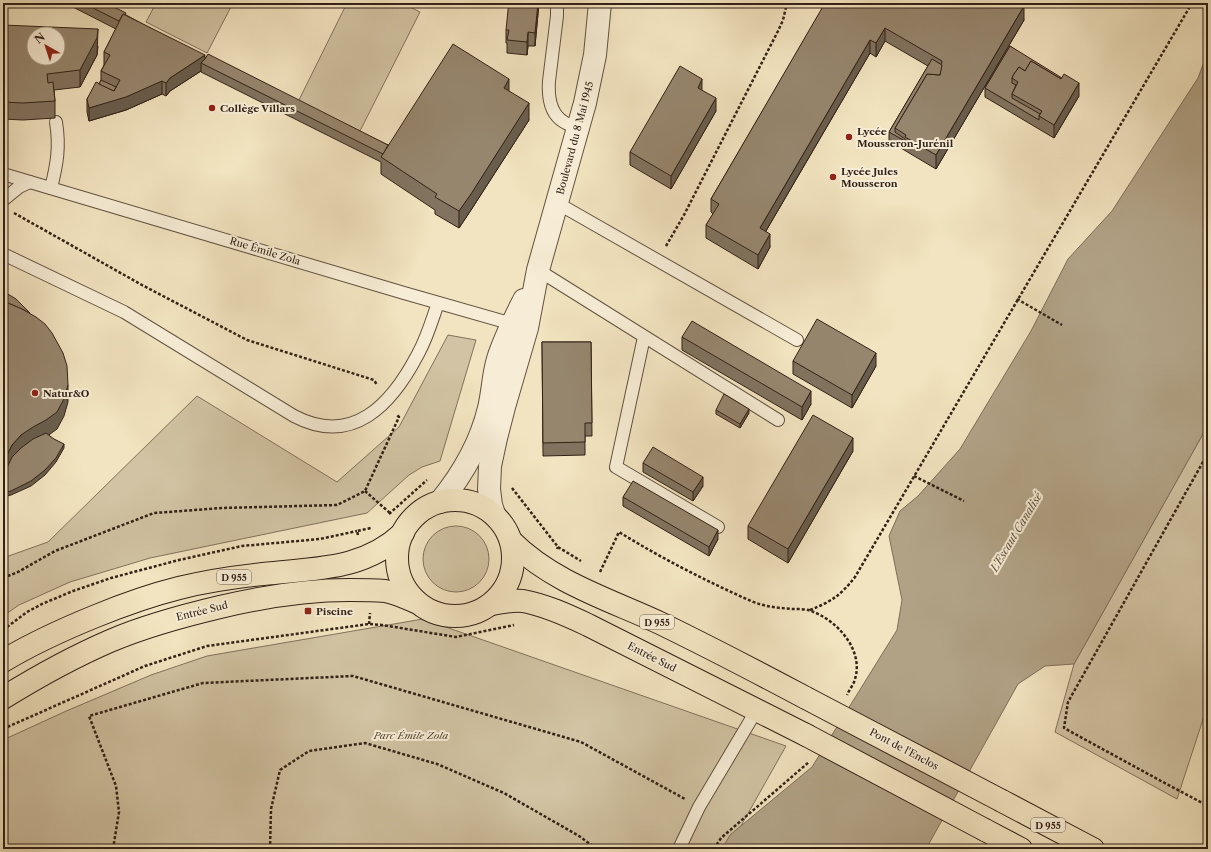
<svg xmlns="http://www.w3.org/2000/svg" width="1211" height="852" font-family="'Libre Caslon Text',serif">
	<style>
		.green { fill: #d1c3a3; stroke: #82725c }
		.water { fill: #b1a286; stroke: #7e6e59 }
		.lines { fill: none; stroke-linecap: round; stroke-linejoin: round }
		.lane-casing { stroke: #625240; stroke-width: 14 }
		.street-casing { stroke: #625240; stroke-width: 24 }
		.primary-casing { stroke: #322116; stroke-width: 24 }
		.path { stroke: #322116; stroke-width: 2.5; stroke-dasharray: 3 2; stroke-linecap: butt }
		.lane { stroke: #f7edd6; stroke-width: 12 }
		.street { stroke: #f7edd6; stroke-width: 22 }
		.primary { stroke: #f2e4c0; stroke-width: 22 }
		.primary-bridge-casing { stroke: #322116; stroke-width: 24; stroke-linecap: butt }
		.primary-bridge { stroke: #f2e4c0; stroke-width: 22 }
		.wall { fill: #81735f; stroke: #322116 }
		.shaded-wall { fill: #695e4d; stroke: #322116 }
		.building { fill: #96866e; stroke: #322116; fill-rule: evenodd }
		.poi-dot { fill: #8f2418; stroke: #f7edd6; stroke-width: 1.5 }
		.labels { text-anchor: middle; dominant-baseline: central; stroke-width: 4; stroke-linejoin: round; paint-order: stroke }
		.shield { fill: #f7edd6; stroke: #6d5e50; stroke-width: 1 }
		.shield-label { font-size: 9px; font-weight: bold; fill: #322116 }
		.poi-label { font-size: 10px; font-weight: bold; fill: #322116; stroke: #f7edd6; text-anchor: start }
		.street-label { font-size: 10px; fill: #322116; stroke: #f7edd6 }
		.park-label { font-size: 10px; font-style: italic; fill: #5a4a39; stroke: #f7edd6 }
		.water-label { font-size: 11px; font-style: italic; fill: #5e4e3d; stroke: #f7edd6 }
	</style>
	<rect width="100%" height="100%" fill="#f2e4c0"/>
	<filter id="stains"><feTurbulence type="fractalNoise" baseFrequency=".005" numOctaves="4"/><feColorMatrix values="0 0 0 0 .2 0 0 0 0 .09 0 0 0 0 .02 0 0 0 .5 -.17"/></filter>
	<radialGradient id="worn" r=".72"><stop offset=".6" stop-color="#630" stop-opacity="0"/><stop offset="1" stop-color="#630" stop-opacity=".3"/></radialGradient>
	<g class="green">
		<polygon points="156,3 233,3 207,53 146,22"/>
		<polygon points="347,3 402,3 420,12 359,133 298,102"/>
		<polygon points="448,335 476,340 440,461 422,467 409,475 367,513 150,558 70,582 19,605 3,616 3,558 48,542 197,396 337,482 399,427"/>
		<polygon points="1208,425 1208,704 1177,799 1055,732 1074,664"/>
		<circle cx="456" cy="559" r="33"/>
		<polygon points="423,619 786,746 728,849 3,849 3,740 64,712 151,675 207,656"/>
	</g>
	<polygon class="water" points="1208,51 1208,425 1074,664 1045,666 1018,684 926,849 722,849 730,835 812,767 897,630 902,600 889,536 900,511 918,496 960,449 1031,331 1068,259 1112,211 1198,78"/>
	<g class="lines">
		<g class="lane-casing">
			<g id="lane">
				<path d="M557,3v13l-8,65c-1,15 1,33 15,41 4,3 10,4 15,6"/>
				<polyline points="3,174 404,293 516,325"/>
				<path d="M51,188c6,-24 9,-41 5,-66"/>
				<polyline points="3,200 19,187 30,182"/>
				<polyline points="557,203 797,340"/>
				<path d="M3,254l121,58 170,104c59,31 98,-12 124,-62 9,-16 14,-34 20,-51"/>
				<polyline points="538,270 778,420"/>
				<polyline points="644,337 616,467 718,527"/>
				<polyline points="679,849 699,807 756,711"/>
			</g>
		</g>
		<g class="street-casing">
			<g id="street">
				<path d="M440,502c22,-27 41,-60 49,-94 4,-16 4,-33 9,-49 6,-20 16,-39 26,-59"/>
				<polyline points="494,514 491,505 489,489 490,466 496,438 504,407 527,328 538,270 585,103 595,55 600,3"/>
			</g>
		</g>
		<g class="primary-casing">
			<g id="primary">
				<circle cx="455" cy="558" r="58"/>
				<path d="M511,541c42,42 100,59 151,83 49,24 97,49 144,74"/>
				<path d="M492,604c10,-2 20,-4 31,-3 22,4 44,14 65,24l218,110"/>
				<path d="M3,661c30,-18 61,-32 93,-45 27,-11 55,-21 83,-28 28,-7 56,-11 84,-14 51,-6 100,-3 140,-41"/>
				<path d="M3,698c34,-21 70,-41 107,-57 35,-15 72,-25 110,-34 42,-10 85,-17 129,-17 12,0 24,0 36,1 11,2 21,7 31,11"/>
				<polyline points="1002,801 1093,849"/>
				<polyline points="985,830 1021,849"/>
			</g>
		</g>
		<g class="path">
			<polyline points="14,213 142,285 247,340 374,380 377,385"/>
			<polyline points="666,246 684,215 778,31 783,20 787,3"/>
			<polyline points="1017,299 1062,325"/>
			<polyline points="1208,453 1068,702 1064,728 1161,781 1208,806"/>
			<polyline points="914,476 964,501"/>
			<polyline points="512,488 558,547 557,549"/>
			<polyline points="365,491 390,513"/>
			<polyline points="389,514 427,480"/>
			<polyline points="358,535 357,531 371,528"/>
			<polyline points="558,547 581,561"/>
			<path d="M600,572l19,-40c42,26 87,49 132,69 14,6 28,7 42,8 6,0 13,0 18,2 26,9 53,39 44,68 -1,5 -6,11 -8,16"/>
			<polyline points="3,578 18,572 55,551 154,513 222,508 337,505 365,491 399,417 396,414"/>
			<path d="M810,610c22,-9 30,-14 45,-33l337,-574"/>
			<polyline points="369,624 370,613"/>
			<polyline points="3,630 27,612 42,604 73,591 111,578 179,560 242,546 320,539 357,531"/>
			<polyline points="3,729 145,666 207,646 369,624 382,625 456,637 514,625"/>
			<polyline points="113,849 119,812 116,786 89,716 203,683 353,676 581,742 685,799"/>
			<polyline points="270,849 271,809 280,770 309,751 365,743 437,764 504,793 579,836 597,849"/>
			<polyline points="714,849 721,838 809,762"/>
		</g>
		<use href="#lane" class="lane"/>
		<use href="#street" class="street"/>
		<use href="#primary" class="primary"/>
		<g class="primary-bridge-casing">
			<g id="primary-bridge">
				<polyline points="806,698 1002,801"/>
				<polyline points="806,735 985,830"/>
			</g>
		</g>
		<use href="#primary-bridge" class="primary-bridge"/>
	</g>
	<g class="wall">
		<polygon points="65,3 106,3 126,15 205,58 388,145 509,91 529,120 471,210 459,228 435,214 435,210 381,174 381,162 201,72 201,71 170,91 166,96 162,94 126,110 89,121 87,112 87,99 99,84 101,80 101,71 104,65 104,52 116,29"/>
		<polygon points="539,3 535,46 528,46 527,55 507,53 507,43 506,43 506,30"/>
		<polygon points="821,3 1018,3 1024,20 936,169 889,141 889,132 928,66 885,41 876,57 870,53 766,231 770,247 758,269 706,238 706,225 713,214 711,212 711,199 824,6 821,6"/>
		<polygon points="3,25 98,46 97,55 80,87 54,90 55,101 55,118 23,120 3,119"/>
		<polygon points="1010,46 1079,96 1054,138 985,97 985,88"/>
		<polygon points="702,90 716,111 671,189 630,165 630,152"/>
		<polygon points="682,337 811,404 802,420 682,350"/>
		<polygon points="542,342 591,342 592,436 585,436 585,455 543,456"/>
		<polygon points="793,361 876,366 852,408 793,374"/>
		<polygon points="716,410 749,413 740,428 716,414"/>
		<polygon points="853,451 788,563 748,539 748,526"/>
		<polygon points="643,463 703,486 693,501 643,472"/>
		<polygon points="623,497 718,539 709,556 623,506"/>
	</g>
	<g class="shaded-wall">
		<polygon points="538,3 539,3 535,46 535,33"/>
		<polygon points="1024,6 1024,20 936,169 936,155"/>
		<polygon points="885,28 885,41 876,57 876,43"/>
		<polygon points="98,29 97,55 80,87 80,70"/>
		<polygon points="528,32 528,46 527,55 527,42"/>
		<polygon points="870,40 870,53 760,241 760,228"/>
		<polygon points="205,55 205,64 201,63 201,71 170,91 166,96 166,83 170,78"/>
		<polygon points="509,79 509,96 504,88"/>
		<polygon points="702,79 702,92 698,88"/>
		<polygon points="162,81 162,94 126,110 89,121 89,108"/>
		<polygon points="1079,83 1079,96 1054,138 1054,125"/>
		<polygon points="716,98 716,111 671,189 671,176"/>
		<polygon points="529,103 529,120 471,210 459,228 459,211"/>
		<polygon points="770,234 770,247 758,269 758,255"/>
		<polygon points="876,353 876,366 852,408 852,395"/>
		<polygon points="68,385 68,402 64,416 57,429 46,437 3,484 3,467 6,457 12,445"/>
		<polygon points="811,391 811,404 802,420 802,407"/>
		<polygon points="749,409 749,413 740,428 740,424"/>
		<polygon points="853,438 853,451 788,563 788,549"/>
		<polygon points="64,444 64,448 56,462 45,475 31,486 11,495 3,497 3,493"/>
		<polygon points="703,477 703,486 693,501 693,492"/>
		<polygon points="718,530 718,539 709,556 709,547"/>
	</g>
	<g class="building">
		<polygon points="83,3 106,3 126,13 125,15 123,14 119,21"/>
		<polygon points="509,3 538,3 535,33 528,32 527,42 507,40 509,30 506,30 508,10"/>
		<polygon points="825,3 841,3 844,5 845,3 1018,3 1024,6 936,155 905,137 906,135 895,128 927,74 940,75 942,61 885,28 876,43 870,40 760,228 770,234 758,255 706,225 719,204 711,199"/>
		<polygon points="123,14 205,55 170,78 166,83 162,81 126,97 89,108 87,99 96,82 114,91 120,80 101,71 110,55 104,52"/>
		<path d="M3,25l95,4 -1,9 -17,32 -33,4 1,9 5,-1 2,19 -32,2 -20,-1zM34,34h24v24h-24z"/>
		<polygon points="453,44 509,79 504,88 529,103 471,194 459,211 435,197 437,194 381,157"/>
		<polygon points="1010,46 1062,78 1061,79 1031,61 1025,71 1019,67 1014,74 1012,78 1012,83 1016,85 1012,94 1012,98 1040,114 1039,116 1039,120 985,88"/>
		<polygon points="208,54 388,145 383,154 201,63 205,59"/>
		<polygon points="932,59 942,65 940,75 927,74 895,128 895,132 905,139 905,141 889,132"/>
		<polygon points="1031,61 1061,79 1064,74 1079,83 1054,125 1039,116 1042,111 1012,94 1018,82 1012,78 1014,74 1019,67 1025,71"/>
		<polygon points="680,66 702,79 698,88 716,98 671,176 630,152"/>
		<polygon points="101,80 116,87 114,91 99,84"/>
		<polygon points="3,291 16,299 30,313 22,309 3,301"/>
		<polygon points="3,301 22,309 36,317 45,324 52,333 63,353 67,366 68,385 64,399 57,412 46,420 33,427 21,435 12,445 6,457 3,467"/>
		<polygon points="817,319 876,353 852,395 793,361"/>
		<polygon points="692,321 811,391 802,407 682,337"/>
		<polygon points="542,342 591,342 592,423 585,423 585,442 543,443"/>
		<polygon points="724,394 749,409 740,424 716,410"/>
		<polygon points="813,415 853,438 788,549 748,526"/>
		<polygon points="46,433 54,439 64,444 56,458 45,470 31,481 11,491 3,493 3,479 6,470 12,457 21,448 33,439"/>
		<polygon points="653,447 703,477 693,492 643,463"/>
		<polygon points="633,481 718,530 709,547 623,497"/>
	</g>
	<g class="poi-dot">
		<circle cx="212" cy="108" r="4"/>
		<circle cx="849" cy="137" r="4"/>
		<circle cx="833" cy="177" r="4"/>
		<circle cx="35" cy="393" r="4"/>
		<rect x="304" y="607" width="8" height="8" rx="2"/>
	</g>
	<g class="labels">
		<g class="shield">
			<rect x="217" y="570" width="34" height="14" rx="3"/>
			<rect x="640" y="615" width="34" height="14" rx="3"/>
			<rect x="1031" y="818" width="34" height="14" rx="3"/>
		</g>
		<g class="shield-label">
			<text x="234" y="577">D 955</text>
			<text x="657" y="622">D 955</text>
			<text x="1048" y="825">D 955</text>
		</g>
		<g class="poi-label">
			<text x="220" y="108">Collège Villars</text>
			<text x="857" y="131">Lycée<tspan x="857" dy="12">Mousseron-Jurénil</tspan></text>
			<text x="841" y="171">Lycée Jules<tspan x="841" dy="12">Mousseron</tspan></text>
			<text x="43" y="393">Natur&amp;O</text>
			<text x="316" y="611">Piscine</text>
		</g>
		<g class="street-label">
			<text transform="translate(575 138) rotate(-75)">Boulevard du 8 Mai 1945</text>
			<text transform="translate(265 251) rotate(17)">Rue Émile Zola</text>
			<text transform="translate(202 611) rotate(-14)">Entrée Sud</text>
			<text transform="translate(652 657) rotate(27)">Entrée Sud</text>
			<text transform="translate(904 749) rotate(28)">Pont de l'Enclos</text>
		</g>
		<g class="park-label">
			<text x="411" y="735">Parc Émile Zola</text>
		</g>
		<g class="water-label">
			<text transform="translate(1016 532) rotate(-59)">L'Escaut Canalisé</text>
		</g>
	</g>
	<rect width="1211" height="852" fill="none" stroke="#f2e4c0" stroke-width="16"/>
	<rect x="4" y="4" width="1203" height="844" fill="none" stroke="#322116" stroke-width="2"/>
	<rect x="8" y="8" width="1195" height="836" fill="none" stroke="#322116"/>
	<g transform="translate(46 46) rotate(321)"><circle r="19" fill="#f7edd6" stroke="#a89b89"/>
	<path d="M0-3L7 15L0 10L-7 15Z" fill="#8f2418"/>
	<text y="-6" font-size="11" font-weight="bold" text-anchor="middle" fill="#322116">N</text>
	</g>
	<rect width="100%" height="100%" filter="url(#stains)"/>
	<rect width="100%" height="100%" fill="url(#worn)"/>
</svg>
